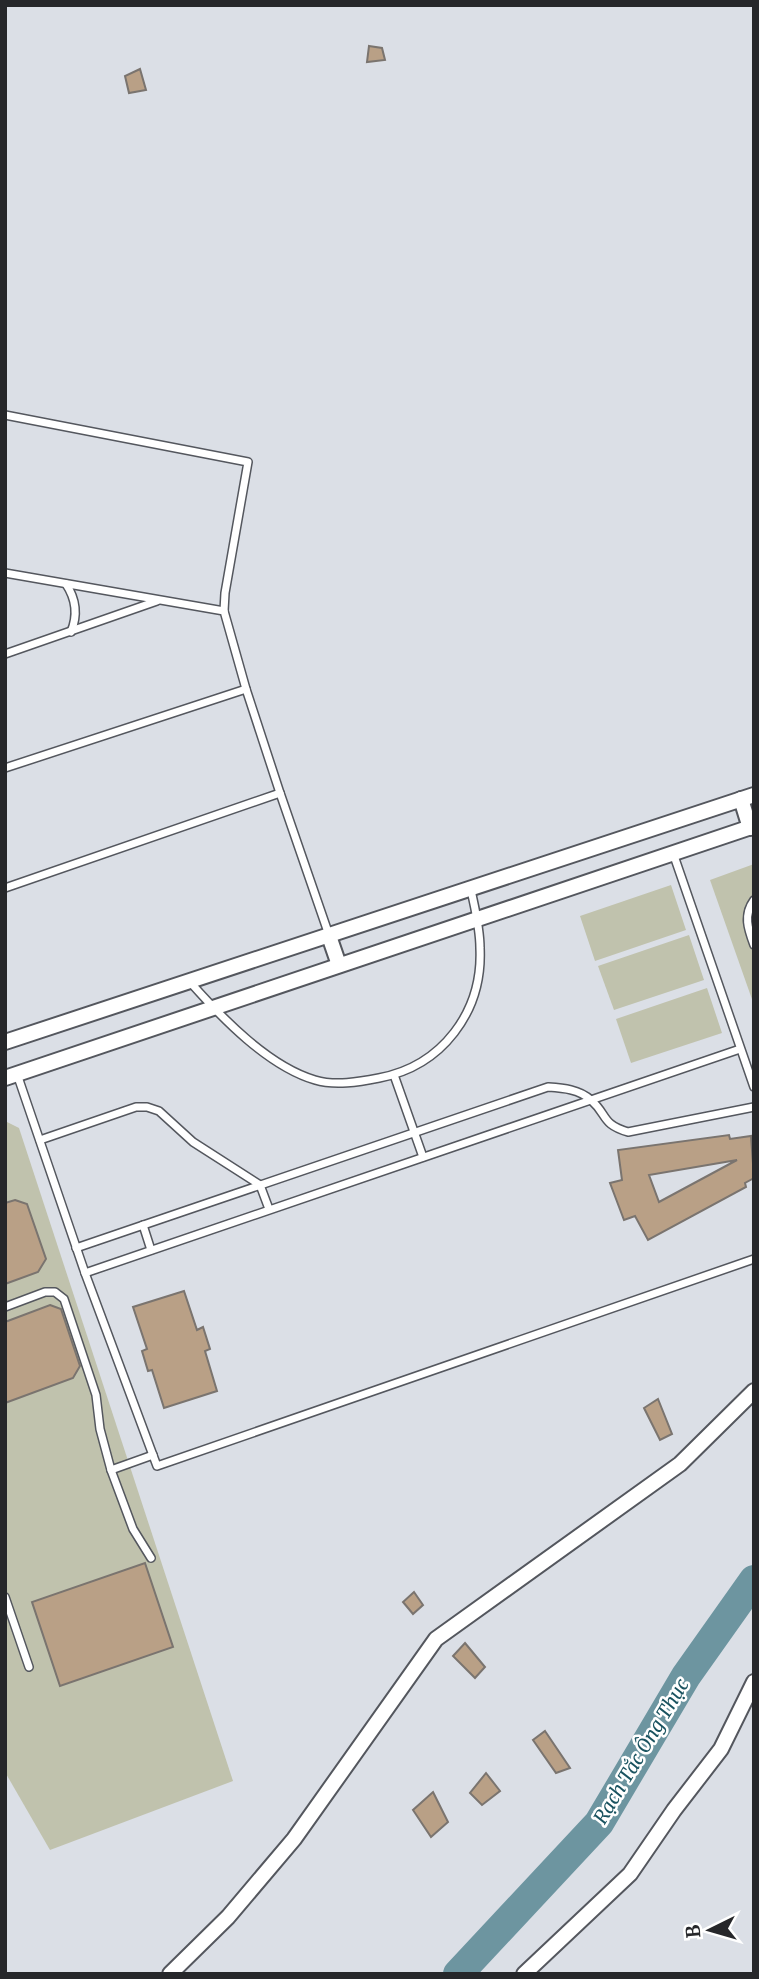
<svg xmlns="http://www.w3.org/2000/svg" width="759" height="1979" font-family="Merriweather,serif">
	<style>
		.pitch { fill: #c0c2ad }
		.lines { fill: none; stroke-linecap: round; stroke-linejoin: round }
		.river { stroke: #6d95a0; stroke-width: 30 }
		.building { fill: #b9a086; stroke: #7a746f; stroke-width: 2; fill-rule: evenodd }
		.service-casing { stroke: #54575e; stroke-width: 10 }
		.minor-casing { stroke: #54575e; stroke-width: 18 }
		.service { stroke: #fff; stroke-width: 7 }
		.minor { stroke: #fff; stroke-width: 14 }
		.labels { text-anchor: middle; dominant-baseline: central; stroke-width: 5; stroke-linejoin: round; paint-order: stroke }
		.water-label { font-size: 19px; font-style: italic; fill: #1a5360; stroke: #fff }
	</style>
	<rect width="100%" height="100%" fill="#dbdfe6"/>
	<g class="pitch">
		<polygon points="754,864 754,1005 710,880"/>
		<polygon points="671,885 686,930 595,961 580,916"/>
		<polygon points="689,935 704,980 614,1010 598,966"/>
		<polygon points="707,988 722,1033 631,1063 616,1019"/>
		<polygon points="5,1121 19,1128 233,1781 50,1850 5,1772"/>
	</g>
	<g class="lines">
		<polyline class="river" points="458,1974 599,1823 686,1676 754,1580"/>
	</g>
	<g class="building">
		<polygon points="369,46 382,48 385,60 367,62"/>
		<polygon points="140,69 146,90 129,93 125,76"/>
		<path d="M729,1135l1,4 21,-3 3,42 -9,5 1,4 -98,53 -13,-24 -11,4 -14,-37 12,-3 -4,-30zM737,1160l-78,42 -10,-27z"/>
		<polygon points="15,1200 27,1204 46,1259 38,1272 5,1284 5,1203"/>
		<polygon points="184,1291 197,1330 203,1327 210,1349 205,1351 217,1391 164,1408 152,1370 148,1371 142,1351 147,1349 133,1307"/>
		<polygon points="50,1305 61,1309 80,1366 73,1378 5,1403 5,1322"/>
		<polygon points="658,1399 672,1434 660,1440 644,1408"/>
		<polygon points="145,1563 173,1647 60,1686 32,1602"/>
		<polygon points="414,1592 423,1605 413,1614 403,1602"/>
		<polygon points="465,1643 485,1667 475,1678 453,1656"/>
		<polygon points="545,1731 570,1768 556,1773 533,1740"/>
		<polygon points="486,1773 500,1791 482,1805 470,1793"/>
		<polygon points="433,1792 448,1822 431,1837 413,1810"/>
	</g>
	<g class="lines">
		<g class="service-casing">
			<g id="service">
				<polyline points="5,415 248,462 225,593 224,611"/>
				<polyline points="5,573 224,611 246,689 280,793"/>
				<path d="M66,584c10,15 12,31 5,48"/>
				<polyline points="5,654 157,601"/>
				<polyline points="5,768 246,689"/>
				<polyline points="673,853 754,1087"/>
				<polyline points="5,888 280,793 329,935"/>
				<path d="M754,900c-11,15 -6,29 0,45"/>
				<path d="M190,982c32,36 78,84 125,98 20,6 44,2 64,-2 63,-12 104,-66 101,-130 0,-20 -5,-39 -9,-58"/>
				<polyline points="17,1074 85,1273 157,1466 754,1259"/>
				<polyline points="394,1075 423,1157"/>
				<polyline points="40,1140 136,1107 147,1107 159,1111 193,1142 260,1185 269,1209"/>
				<polyline points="143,1225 151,1250"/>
				<path d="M76,1248l472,-161c15,1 31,2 43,13 17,15 10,24 37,32l126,-25"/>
				<polyline points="85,1273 740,1049"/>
				<polyline points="5,1307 45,1292 55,1292 64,1299 96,1395 100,1429 111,1470 133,1529 151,1558"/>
				<polyline points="111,1470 153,1455"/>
				<polyline points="5,1597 29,1667"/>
			</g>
		</g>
		<g class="minor-casing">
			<g id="minor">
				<polyline points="741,799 750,828"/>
				<polyline points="329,936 339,965"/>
				<polyline points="5,1042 754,795"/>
				<polyline points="5,1078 754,826"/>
				<polyline points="170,1974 228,1917 294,1839 436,1639 680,1464 754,1391"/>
				<polyline points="524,1974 630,1874 674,1810 721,1749 754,1682"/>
			</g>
		</g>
		<use href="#service" class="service"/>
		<use href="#minor" class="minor"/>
	</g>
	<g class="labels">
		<g class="water-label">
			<text transform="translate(641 1751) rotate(-59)">Rạch Tắc Ông Thục</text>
		</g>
	</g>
	<rect width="759" height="1979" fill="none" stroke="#26272a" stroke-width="14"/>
	<g transform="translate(710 1930) rotate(265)" stroke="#ffffff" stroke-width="5" paint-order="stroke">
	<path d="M0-5L12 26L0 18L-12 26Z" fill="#26272a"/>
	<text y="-10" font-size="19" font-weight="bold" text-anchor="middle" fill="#26272a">B</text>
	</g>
</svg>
